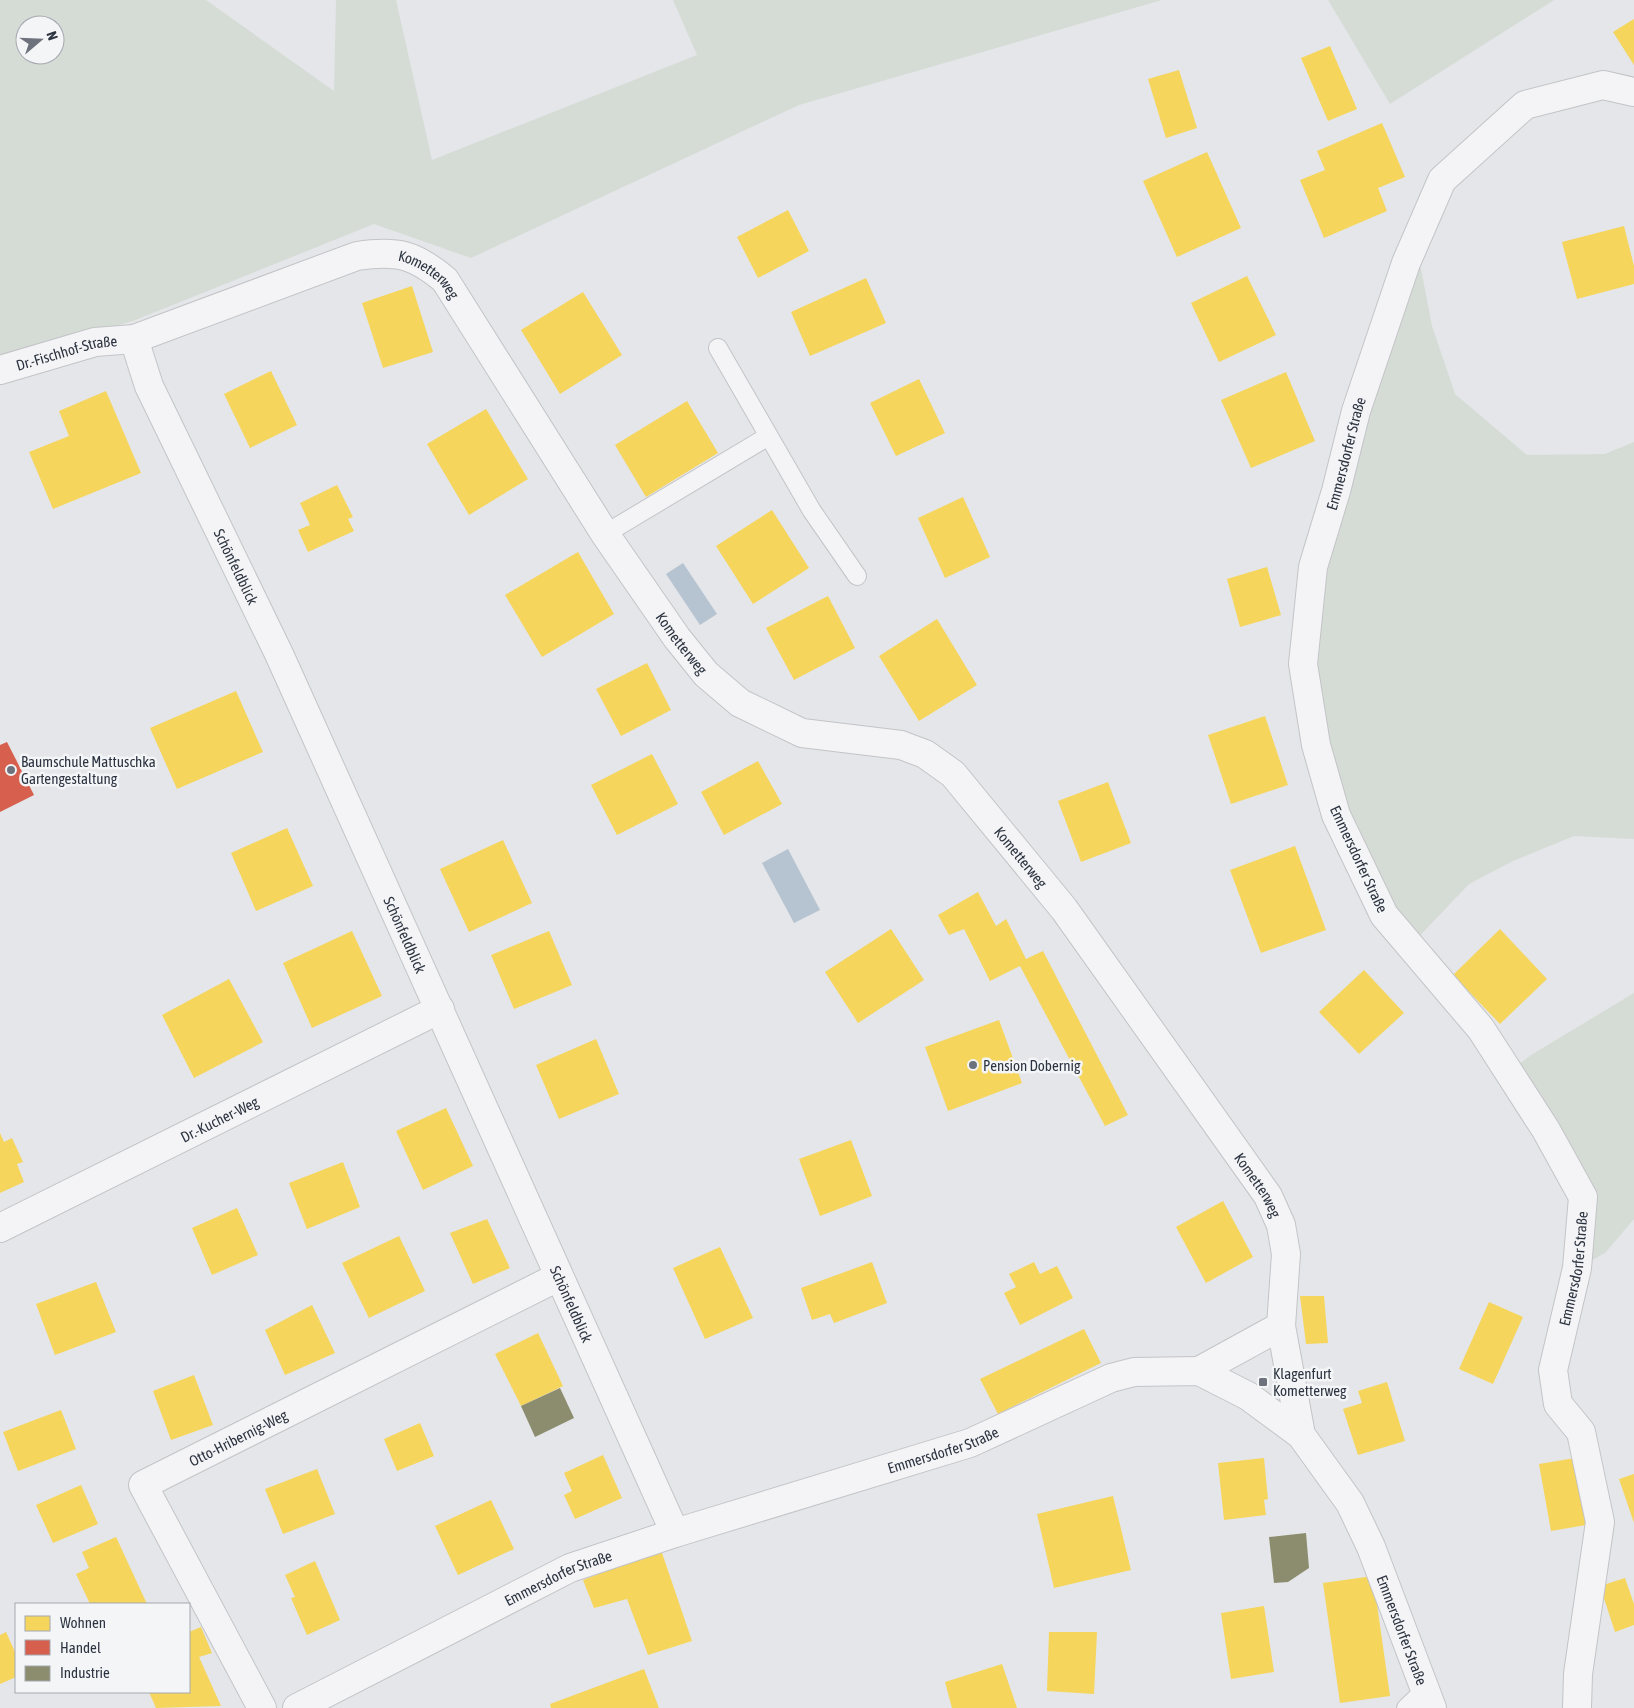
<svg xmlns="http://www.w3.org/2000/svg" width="1634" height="1708" font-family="'Asap Condensed',sans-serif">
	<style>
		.green { fill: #d5dcd5; fill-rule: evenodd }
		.water { fill: #b6c3d0 }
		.homes { fill: #f6d55c }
		.shops { fill: #d6604d }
		.industry { fill: #8c8c6e }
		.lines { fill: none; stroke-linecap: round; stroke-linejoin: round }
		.lane-casing { stroke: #c3c4c7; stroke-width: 20 }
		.street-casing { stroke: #c3c4c7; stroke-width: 30 }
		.lane { stroke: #f4f4f6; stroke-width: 18 }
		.street { stroke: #f4f4f6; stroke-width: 28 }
		.poi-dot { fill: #6d727c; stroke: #f3f5f7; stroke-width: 2 }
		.labels { text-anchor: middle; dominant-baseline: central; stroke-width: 5; stroke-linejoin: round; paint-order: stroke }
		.street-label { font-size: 15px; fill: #2d3441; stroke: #f3f5f7 }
		.poi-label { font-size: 15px; fill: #2d3441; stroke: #f3f5f7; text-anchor: start }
	</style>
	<rect width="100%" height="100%" fill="#e4e6e9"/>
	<g class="green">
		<path d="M0,0h206l128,91 2,-91h60l36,160 265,-105 -24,-55h489l-363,105 -328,153 -97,-34 -241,97 -133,37zM25,25h30v30h-30z"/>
		<polygon points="1328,0 1554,0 1390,104"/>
		<polygon points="1412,249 1421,269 1432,326 1455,394 1527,455 1605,454 1634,442 1634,839 1574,836 1513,861 1469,884 1410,946 1326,783 1305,641"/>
		<polygon points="1634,993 1634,1219 1605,1253 1578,1268 1580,1234 1564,1163 1509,1072 1531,1055"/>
	</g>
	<g class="water">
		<polygon points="683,563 717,614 700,625 666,574"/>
		<polygon points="788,849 820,910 794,923 762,863"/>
	</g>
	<g class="homes">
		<polygon points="1634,19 1634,65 1613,32"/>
		<polygon points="1330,46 1357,109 1328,121 1301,58"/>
		<polygon points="1179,70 1197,128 1166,138 1148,79"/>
		<polygon points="1382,123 1405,177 1378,188 1387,211 1324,238 1300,180 1325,170 1317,151"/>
		<polygon points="1207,152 1241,228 1177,257 1143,181"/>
		<polygon points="788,210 809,251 758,278 737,237"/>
		<polygon points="1624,226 1634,266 1634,284 1577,299 1562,242"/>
		<polygon points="1247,276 1276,335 1219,362 1191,303"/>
		<polygon points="866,278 886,323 810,356 791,312"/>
		<polygon points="412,286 433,352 383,368 362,303"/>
		<polygon points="583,292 622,355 560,394 521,330"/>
		<polygon points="271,371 297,425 250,448 224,394"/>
		<polygon points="1286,372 1315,441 1251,468 1221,400"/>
		<polygon points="919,379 945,433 896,456 870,403"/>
		<polygon points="106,391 141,473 53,509 29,452 69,436 59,411"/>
		<polygon points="687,401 718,453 646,497 615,445"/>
		<polygon points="486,409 528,479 469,515 427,444"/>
		<polygon points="337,485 353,517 348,519 354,531 308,552 298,530 310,525 300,503"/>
		<polygon points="963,497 990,557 945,578 918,518"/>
		<polygon points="772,510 809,568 753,604 716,546"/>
		<polygon points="578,552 614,614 542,657 505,595"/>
		<polygon points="1267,567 1281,615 1240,627 1227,579"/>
		<polygon points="828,596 855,648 794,680 766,628"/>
		<polygon points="937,619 977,685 919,721 879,656"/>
		<polygon points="647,663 671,710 621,736 596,689"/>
		<polygon points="236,691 263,752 177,789 150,728"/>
		<polygon points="1265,716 1288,785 1231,804 1208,735"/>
		<polygon points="652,754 678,804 617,835 591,785"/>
		<polygon points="758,761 782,804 724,835 701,792"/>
		<polygon points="1108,782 1131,843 1081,862 1058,801"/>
		<polygon points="287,828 313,886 256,911 231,853"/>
		<polygon points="503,840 532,903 469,932 440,869"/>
		<polygon points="1295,846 1326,930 1261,953 1230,870"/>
		<polygon points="978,892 996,926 1006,919 1026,959 1043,951 1128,1115 1105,1126 1020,966 990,981 964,929 949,935 938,915"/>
		<polygon points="891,929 924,980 858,1023 825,972"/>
		<polygon points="1500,929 1547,979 1500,1024 1453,975"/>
		<polygon points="352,931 382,996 312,1028 283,963"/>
		<polygon points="549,931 572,985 514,1009 491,955"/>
		<polygon points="1364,970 1404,1013 1359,1054 1319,1012"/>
		<polygon points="229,979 263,1042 194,1078 162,1015"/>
		<polygon points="999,1020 1022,1083 948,1111 925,1047"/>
		<polygon points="596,1039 619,1094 559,1119 536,1065"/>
		<polygon points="446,1108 473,1166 423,1190 396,1131"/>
		<polygon points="0,1133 4,1142 12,1138 23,1162 17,1164 24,1182 0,1193"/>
		<polygon points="851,1140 872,1196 820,1216 799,1159"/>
		<polygon points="343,1162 360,1207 307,1229 289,1183"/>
		<polygon points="1223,1201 1253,1257 1206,1283 1176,1227"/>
		<polygon points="237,1208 258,1255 212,1275 192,1228"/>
		<polygon points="487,1219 510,1268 473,1284 450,1233"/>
		<polygon points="399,1236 425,1291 369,1318 342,1263"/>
		<polygon points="720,1247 753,1318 705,1339 673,1268"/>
		<polygon points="872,1262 887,1303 834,1323 830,1314 812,1320 801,1288"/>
		<polygon points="1034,1262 1040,1274 1057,1266 1073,1298 1020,1325 1004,1293 1016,1287 1009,1274"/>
		<polygon points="96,1282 116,1332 55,1355 36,1304"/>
		<polygon points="1300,1296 1324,1296 1328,1343 1306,1344"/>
		<polygon points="1489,1302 1523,1317 1493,1384 1459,1369"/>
		<polygon points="312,1305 335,1353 285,1375 265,1330"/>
		<polygon points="1084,1329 1101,1363 998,1414 980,1379"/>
		<polygon points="538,1333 563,1386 521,1406 495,1354"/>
		<polygon points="194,1375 213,1425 171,1440 153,1391"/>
		<polygon points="1387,1382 1405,1441 1358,1455 1343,1409 1362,1403 1358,1391"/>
		<polygon points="61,1410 76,1449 18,1471 3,1432"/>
		<polygon points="420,1423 434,1456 397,1471 384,1439"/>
		<polygon points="603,1455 622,1498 575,1519 564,1495 572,1491 564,1473"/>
		<polygon points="1264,1458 1268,1499 1264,1500 1266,1515 1224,1520 1218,1463"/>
		<polygon points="1575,1458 1586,1525 1551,1531 1539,1464"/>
		<polygon points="317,1469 335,1514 283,1534 265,1489"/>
		<polygon points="1634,1474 1634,1523 1619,1479"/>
		<polygon points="81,1485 98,1524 53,1543 36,1505"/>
		<polygon points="1113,1496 1131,1570 1054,1588 1037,1514"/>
		<polygon points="491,1500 514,1549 458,1575 435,1526"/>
		<polygon points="116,1537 147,1604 90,1604 76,1574 89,1568 82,1552"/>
		<polygon points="661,1550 692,1641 648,1655 627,1599 594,1608 583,1580"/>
		<polygon points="315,1561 340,1620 307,1635 291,1598 295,1597 285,1575"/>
		<polygon points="1373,1576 1390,1696 1340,1703 1323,1583"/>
		<polygon points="1625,1578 1634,1604 1634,1625 1615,1632 1600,1586"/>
		<polygon points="1264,1606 1274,1672 1231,1679 1221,1613"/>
		<polygon points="201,1627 212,1653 199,1657 221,1706 156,1708 149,1692 189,1692 189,1632"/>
		<polygon points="6,1632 16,1654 16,1677 0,1684 0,1635"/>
		<polygon points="1049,1632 1097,1632 1094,1694 1047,1691"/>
		<polygon points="1002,1664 1017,1708 952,1708 945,1682"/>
		<polygon points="644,1669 659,1708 551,1708 550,1704"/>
	</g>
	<polygon class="shops" points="7,742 34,795 0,812 0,745"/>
	<g class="industry">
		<polygon points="560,1388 574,1418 535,1437 521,1406"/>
		<polygon points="1306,1533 1309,1568 1288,1582 1274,1583 1269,1537"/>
	</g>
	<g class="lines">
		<g class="lane-casing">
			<g id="lane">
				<polyline points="718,348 812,511 857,576"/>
				<polyline points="605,534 767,437"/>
				<polyline points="1406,1708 1425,1690"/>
			</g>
		</g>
		<g class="street-casing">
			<g id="street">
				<path id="s1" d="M134,339l15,47 130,268 396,879"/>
				<path id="s2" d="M0,370l95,-28 39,-3 223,-83c40,-6 57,-2 88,24l160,254 72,104 29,36 34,29 62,30 99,12 24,9 28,20 111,135 204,287 13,29 5,29 -5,72 20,109"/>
				<path id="s3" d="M0,1228l440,-219"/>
				<polyline points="1199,1371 1281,1326"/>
				<path id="s4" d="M262,1708l-119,-223 415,-208"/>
				<path id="s5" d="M297,1708l273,-140 105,-35 295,-90 141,-65 23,-6 65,-1 49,25 53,39 49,68 21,44 61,161"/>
				<path id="s6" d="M1577,1708l1,-34 22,-152 -19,-90 -23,-28 -5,-34 24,-102 6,-71 -37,-67 -65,-101 -97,-114 -48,-100 -20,-70 -13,-81 10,-97 23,-76 20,-80 50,-148 36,-83 83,-75 78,-20 31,7"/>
			</g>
		</g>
		<use href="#lane" class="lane"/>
		<use href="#street" class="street"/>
	</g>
	<g class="poi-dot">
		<circle cx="11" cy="770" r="5"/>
		<circle cx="973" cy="1065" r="5"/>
		<rect x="1258" y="1377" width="10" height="10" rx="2.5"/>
	</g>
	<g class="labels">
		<g class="street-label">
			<text stroke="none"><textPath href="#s2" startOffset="455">Kometterweg</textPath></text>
			<text stroke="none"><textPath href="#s2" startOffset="69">Dr.-Fischhof-Straße</textPath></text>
			<text stroke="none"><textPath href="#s6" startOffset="1354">Emmersdorfer Straße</textPath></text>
			<text stroke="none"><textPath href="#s1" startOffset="250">Schönfeldblick</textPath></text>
			<text stroke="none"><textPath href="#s2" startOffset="905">Kometterweg</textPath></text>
			<text stroke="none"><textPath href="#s2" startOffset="1325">Kometterweg</textPath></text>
			<text transform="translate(1359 859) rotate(65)">Emmersdorfer Straße</text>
			<text stroke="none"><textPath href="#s1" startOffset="655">Schönfeldblick</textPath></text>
			<text stroke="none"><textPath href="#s3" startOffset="245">Dr.-Kucher-Weg</textPath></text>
			<text stroke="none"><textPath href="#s2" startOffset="1730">Kometterweg</textPath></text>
			<text stroke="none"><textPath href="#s6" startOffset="454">Emmersdorfer Straße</textPath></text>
			<text stroke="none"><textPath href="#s1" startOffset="1060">Schönfeldblick</textPath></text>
			<text stroke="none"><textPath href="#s4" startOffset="359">Otto-Hribernig-Weg</textPath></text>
			<text stroke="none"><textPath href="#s5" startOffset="698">Emmersdorfer Straße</textPath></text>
			<text stroke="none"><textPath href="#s5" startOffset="292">Emmersdorfer Straße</textPath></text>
			<text stroke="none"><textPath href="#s5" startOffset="1312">Emmersdorfer Straße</textPath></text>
		</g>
		<g class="poi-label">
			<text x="21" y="761">Baumschule Mattuschka<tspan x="21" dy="17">Gartengestaltung</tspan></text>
			<text x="983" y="1065">Pension Dobernig</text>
			<text x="1273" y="1373">Klagenfurt<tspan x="1273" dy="17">Kometterweg</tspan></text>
		</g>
	</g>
	<rect x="15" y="1603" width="175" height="90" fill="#f3f5f7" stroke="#a4a8ae"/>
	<rect x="25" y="1616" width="25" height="15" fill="#f6d55c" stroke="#a4a8ae"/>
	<text x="60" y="1628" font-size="15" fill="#2d3441">Wohnen</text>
	<rect x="25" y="1640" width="25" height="15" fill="#d6604d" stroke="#a4a8ae"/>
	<text x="60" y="1653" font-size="15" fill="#2d3441">Handel</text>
	<rect x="25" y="1666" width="25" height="15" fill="#8c8c6e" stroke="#a4a8ae"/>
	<text x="60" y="1678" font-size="15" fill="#2d3441">Industrie</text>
	<g transform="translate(40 40) rotate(71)"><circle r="24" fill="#f3f5f7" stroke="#a4a8ae"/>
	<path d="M0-4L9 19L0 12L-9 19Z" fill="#6d727c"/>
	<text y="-8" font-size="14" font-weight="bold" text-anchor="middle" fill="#2d3441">N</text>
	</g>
</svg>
